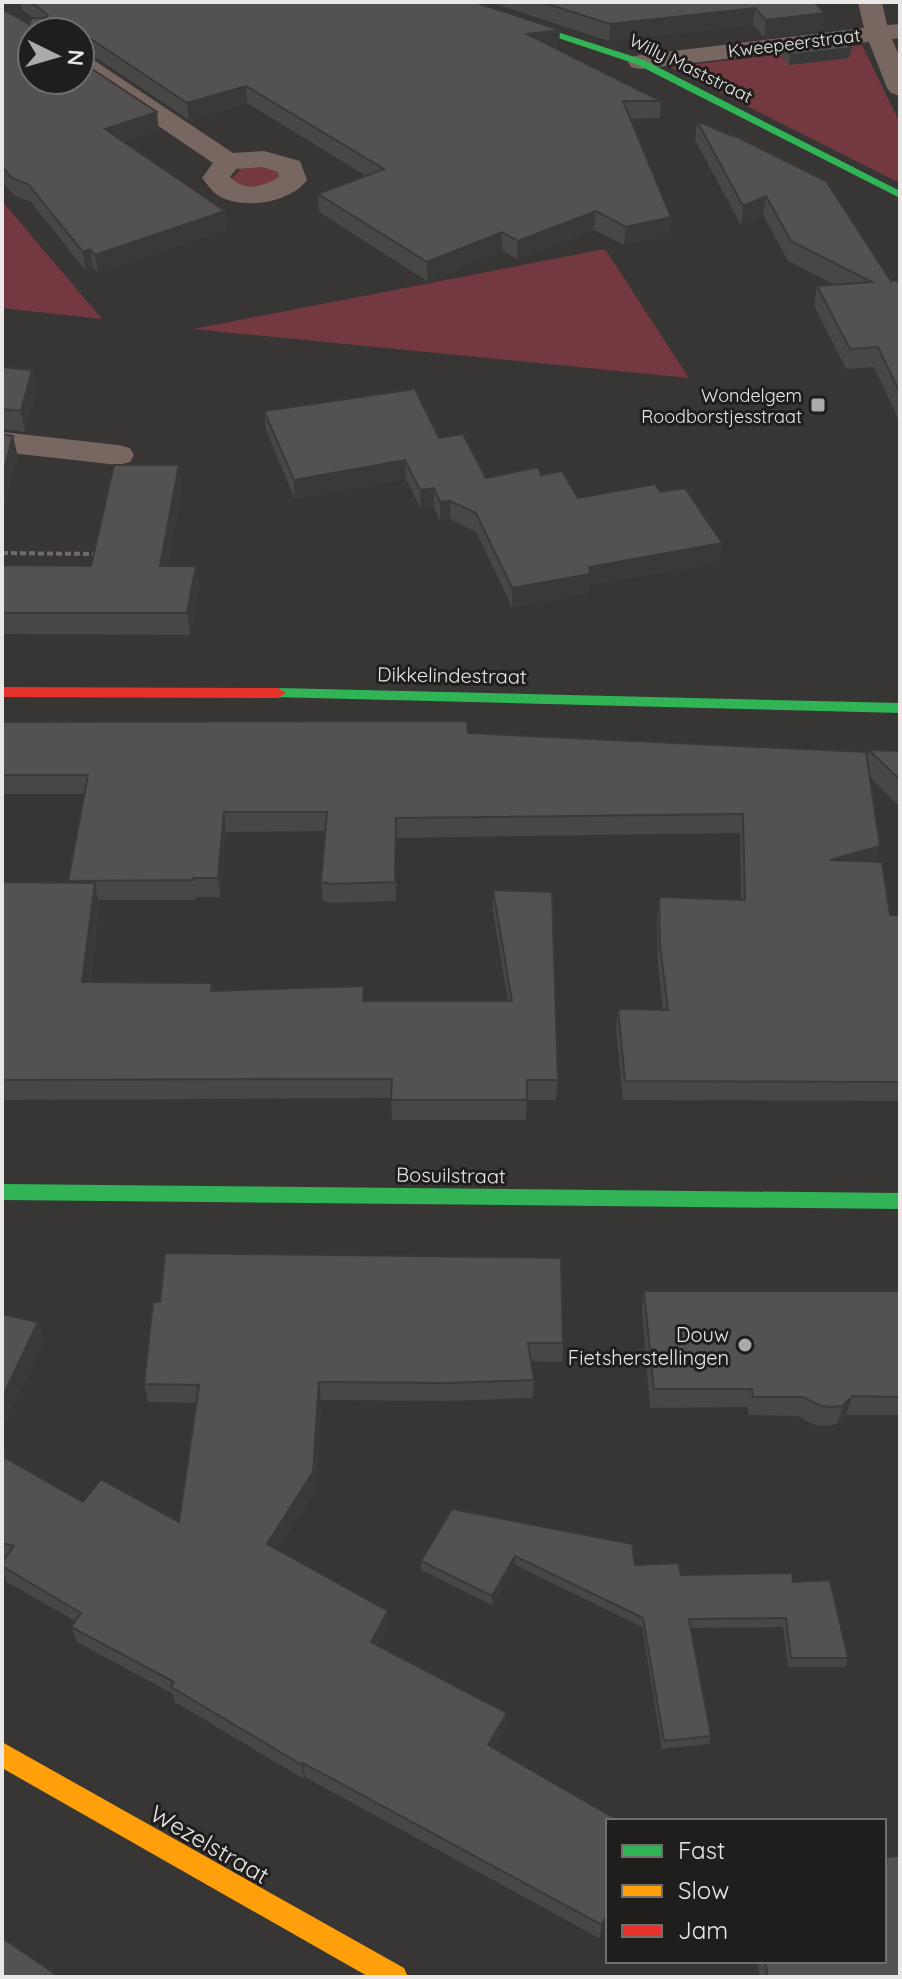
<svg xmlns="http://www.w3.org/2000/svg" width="902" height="1979" font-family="Quicksand,sans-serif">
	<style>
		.green { fill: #733840 }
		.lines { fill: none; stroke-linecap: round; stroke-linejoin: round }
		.path { stroke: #746a66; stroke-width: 4; stroke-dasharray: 6 3; stroke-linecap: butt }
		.street { fill: #786660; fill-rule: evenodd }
		.fast { fill: #30b455; fill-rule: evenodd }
		.slow { fill: #ff9f0a; fill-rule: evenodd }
		.jam { fill: #e5322d; fill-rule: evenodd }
		.wall { fill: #474746 }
		.shaded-wall { fill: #3a3939 }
		.building { fill: #535251; stroke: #3a3939; stroke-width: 2 }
		.poi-dot { fill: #abaaa8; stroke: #1f1e1d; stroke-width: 3 }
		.labels { text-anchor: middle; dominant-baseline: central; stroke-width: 6; stroke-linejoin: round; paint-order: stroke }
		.far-street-label { font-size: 18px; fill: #e9e8e6; stroke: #1f1e1d }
		.far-poi-label { font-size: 18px; fill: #e9e8e6; stroke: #1f1e1d; text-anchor: end }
		.street-label { font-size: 20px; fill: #e9e8e6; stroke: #1f1e1d }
		.poi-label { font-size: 20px; fill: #e9e8e6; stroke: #1f1e1d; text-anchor: end }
		.near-street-label { font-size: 24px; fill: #e9e8e6; stroke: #1f1e1d }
	</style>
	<rect width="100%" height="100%" fill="#373635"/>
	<g class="green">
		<polygon points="862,45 898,119 900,183 669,67"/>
		<polygon points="263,165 279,170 280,180 254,188 235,183 232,179 241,168"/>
		<polygon points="2,201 102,319 2,308"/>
		<polygon points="605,249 689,378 193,329"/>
	</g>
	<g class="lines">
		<polyline class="path" points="2,553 97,554"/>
		<g class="street">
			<polygon points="858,2 882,2 887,25 900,24 900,38 892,39 900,58 900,96 891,93 887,88 869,42 640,69 631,67 628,62 631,57 640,55 864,28"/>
			<path d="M80,55l9,2 144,96 31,-2 36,10 7,19c-17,23 -63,30 -88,16 -6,-3 -12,-12 -17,-18l11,-15 -133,-90zM262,167l16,5 1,5c-17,10 -34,15 -49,0l6,-8z"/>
			<polygon points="2,432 118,445 130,448 134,455 130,462 118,465 2,452"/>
		</g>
		<g class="fast">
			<polygon points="450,2 465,2 644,60 900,191 900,198 636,64"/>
			<polygon points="278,688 900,703 900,713 273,697 270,693 273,689"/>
			<polygon points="2,1184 900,1193 900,1209 2,1200"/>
		</g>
		<polygon class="slow" points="2,1742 404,1968 408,1977 369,1977 2,1768"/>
		<polygon class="jam" points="2,687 278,688 286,693 278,698 2,697"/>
	</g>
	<g class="wall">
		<polygon points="21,2 474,2 559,47 555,47 661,101 660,118 630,119 671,217 670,235 624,245 594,230 517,259 502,250 427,281 319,212 318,194 366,176 247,103 189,120 91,54 80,53 80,32 32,32 159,130 123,142 225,211 226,229 98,273 93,267 85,270 31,202 15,196 2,182 2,9 29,24 33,18 22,10"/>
		<polygon points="489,2 814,2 822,30 764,37 753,25 609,41"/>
		<polygon points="782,45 851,48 849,58 789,65 781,55"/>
		<polygon points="697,121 731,136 731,134 891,281 900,286 900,423 874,367 846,369 814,306 817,286 835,285 788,261 763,215 741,225 695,140"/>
		<polygon points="2,367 32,370 36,391 25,432 2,429"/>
		<polygon points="264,411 439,438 486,478 541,475 578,498 660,492 719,562 589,585 588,593 512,607 476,532 450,519 440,521 434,507 421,509 406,479 295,499 266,430"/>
		<polygon points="179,465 182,486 167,566 196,566 199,588 190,635 2,634 2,565 91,566"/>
		<polygon points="2,722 468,733 867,758 869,750 900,751 900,807 870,777 880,846 876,862 890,915 900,915 900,1101 623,1100 616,1028 618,1009 663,1010 658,964 657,916 659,897 741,900 740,833 396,838 396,901 333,903 323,901 321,882 326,831 226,832 220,897 196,897 196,900 99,900 99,903 90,982 212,983 214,991 364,1001 508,1001 493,911 493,890 558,1080 556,1100 527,1100 526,1120 392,1120 391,1098 2,1100 2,882 69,882 84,794 2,794"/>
		<polygon points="644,1291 900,1291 900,1415 846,1415 837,1424 825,1426 815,1425 797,1416 749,1415 747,1407 650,1408 642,1310"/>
		<polygon points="153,1302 563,1343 562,1362 531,1361 534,1380 533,1398 447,1401 321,1400 316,1490 277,1549 389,1627 378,1646 507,1713 506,1728 494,1748 608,1918 599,1938 305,1777 304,1779 175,1702 173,1694 77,1642 71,1627 75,1621 7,1582 2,1570 2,1562 5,1558 2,1557 2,1441 7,1455 6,1458 83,1502 179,1522 196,1403 148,1402 144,1384"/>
		<polygon points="452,1509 635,1565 681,1575 793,1582 848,1658 845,1667 788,1667 783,1627 691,1628 711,1736 709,1744 662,1749 642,1627 515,1565 492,1605 421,1570 421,1561"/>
		<polygon points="757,1961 884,1961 900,1977 760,1977"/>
	</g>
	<g class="shaded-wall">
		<polygon points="755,8 753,25 609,41 610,24"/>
		<polygon points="825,13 822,30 764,37 766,20"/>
		<polygon points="560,30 559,47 527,51 527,34"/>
		<polygon points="851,48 849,58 789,65 791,55"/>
		<polygon points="246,86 247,103 189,120 187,103"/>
		<polygon points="157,112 159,130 107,147 105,129"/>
		<polygon points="766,196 763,215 741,225 743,206"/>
		<polygon points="225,211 226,229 98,273 95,255"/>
		<polygon points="596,211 594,230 517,259 518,241"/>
		<polygon points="671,217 670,235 624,245 626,227"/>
		<polygon points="502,232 502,250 427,281 427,262"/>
		<polygon points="90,249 93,267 85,270 83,252"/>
		<polygon points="32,370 36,391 25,432 21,411"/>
		<polygon points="13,436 18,457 2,516 2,478"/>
		<polygon points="405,460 406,479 295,499 294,480"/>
		<polygon points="179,465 182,486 163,588 160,566"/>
		<polygon points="434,488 434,507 421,509 420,490"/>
		<polygon points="450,501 450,519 440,521 440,502"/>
		<polygon points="722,543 719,562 589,585 588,593 512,607 512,588 589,567"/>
		<polygon points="196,566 199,588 190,635 187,613"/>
		<polygon points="224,812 226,832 220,897 218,878"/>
		<polygon points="880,846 875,866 830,860"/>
		<polygon points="95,883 99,903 87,1002 82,982"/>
		<polygon points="38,1322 44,1341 2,1431 2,1398"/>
		<polygon points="319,1382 321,1400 316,1490 270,1560 267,1544"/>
		<polygon points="852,1396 846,1415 837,1424 843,1406"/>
		<polygon points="2,1441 7,1455 2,1467"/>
		<polygon points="515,1556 515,1565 492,1605 492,1596"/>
		<polygon points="388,1611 389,1627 372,1658 371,1642"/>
		<polygon points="507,1713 506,1728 488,1759 488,1745"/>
		<polygon points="303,1763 305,1777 304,1779 302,1765"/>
		<polygon points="608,1912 608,1918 599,1938 602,1925"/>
	</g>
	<g class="building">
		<polygon points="31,2 474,2 560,30 527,34 661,101 623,101 671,217 626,227 596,211 518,241 502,232 427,262 318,194 384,169 246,86 187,103 88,37 80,35 80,32 32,32 32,80 80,80 80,61 157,112 105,129 225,211 95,255 90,249 83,252 28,184 12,178 2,167 2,9 29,24 32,18 45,18 48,15"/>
		<polygon points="541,2 814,2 825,13 766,20 755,8 610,24"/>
		<polygon points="842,38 851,48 791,55 782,45"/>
		<polygon points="697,121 732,136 731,134 826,181 891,281 897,280 900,286 900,393 878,347 850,349 817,286 872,282 791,241 766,196 743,206"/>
		<polygon points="2,367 32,370 21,411 2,409"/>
		<polygon points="415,389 439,438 463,434 486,478 538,467 541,475 562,471 578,498 655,484 660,492 685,488 722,543 589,567 590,574 512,588 476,513 450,501 440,502 434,488 420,490 405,460 294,480 264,411"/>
		<polygon points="2,434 13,436 2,478"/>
		<polygon points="114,465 179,465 160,566 196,566 187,613 2,613 2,565 91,566"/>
		<polygon points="467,721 468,733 866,752 880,846 830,860 882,862 890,915 900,915 900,1082 625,1081 618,1009 668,1010 660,945 659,897 745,900 743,814 396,818 395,882 332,884 321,882 327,812 224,812 218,878 193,878 194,880 68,881 88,775 2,775 2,722"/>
		<polygon points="869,750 900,751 900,780"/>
		<polygon points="2,882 95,883 82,982 212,983 211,991 364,986 363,1001 512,1001 493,890 552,892 558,1080 527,1080 527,1100 391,1100 392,1079 2,1080"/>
		<polygon points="165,1253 561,1258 563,1343 528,1343 534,1380 447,1383 319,1382 313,1472 267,1544 388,1611 371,1642 507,1713 488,1745 619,1821 608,1821 608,1912 602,1925 303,1763 302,1765 171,1687 174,1682 71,1627 81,1613 2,1566 2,1562 14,1546 2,1543 2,1456 83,1502 101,1479 179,1522 199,1385 144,1384 153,1302 160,1302"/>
		<polygon points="644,1291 900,1291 900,1397 852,1396 843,1406 831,1407 821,1406 803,1397 753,1397 752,1389 654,1389"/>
		<polygon points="2,1314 38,1322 2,1398"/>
		<polygon points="452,1509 632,1544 635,1565 679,1563 681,1575 792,1573 793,1582 830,1580 848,1658 791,1658 786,1618 689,1619 711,1736 664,1741 643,1618 515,1556 492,1596 421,1561"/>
		<polygon points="900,1856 900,1977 768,1977 765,1961 884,1961 884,1857"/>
		<polygon points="2,1938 54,1973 52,1977 2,1977"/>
	</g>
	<g class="poi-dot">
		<rect x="810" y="397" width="16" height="16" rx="4"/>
		<circle cx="745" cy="1345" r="8"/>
	</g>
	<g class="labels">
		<g class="far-street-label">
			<text transform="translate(794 43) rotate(-7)">Kweepeerstraat</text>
			<text transform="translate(691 68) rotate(26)">Willy Maststraat</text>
		</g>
		<g class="far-poi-label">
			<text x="802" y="395">Wondelgem<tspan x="802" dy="21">Roodborstjesstraat</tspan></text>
		</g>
		<g class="street-label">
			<text transform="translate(452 675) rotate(1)">Dikkelindestraat</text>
			<text transform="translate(451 1175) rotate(1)">Bosuilstraat</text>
		</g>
		<g class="poi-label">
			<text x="729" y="1334">Douw<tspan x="729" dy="23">Fietsherstellingen</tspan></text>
		</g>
		<g class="near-street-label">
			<text transform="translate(210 1844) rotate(30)">Wezelstraat</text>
		</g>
	</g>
	<rect width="902" height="1979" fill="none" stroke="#e9e8e6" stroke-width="8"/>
	<rect x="606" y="1819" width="280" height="144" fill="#1f1e1d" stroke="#706f6d" stroke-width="2"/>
	<rect x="622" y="1845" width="40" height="12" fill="#30b455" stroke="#706f6d" stroke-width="2"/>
	<text x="678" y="1859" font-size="24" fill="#e9e8e6">Fast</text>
	<rect x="622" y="1885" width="40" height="12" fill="#ff9f0a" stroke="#706f6d" stroke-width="2"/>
	<text x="678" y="1899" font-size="24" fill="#e9e8e6">Slow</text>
	<rect x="622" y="1925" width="40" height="12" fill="#e5322d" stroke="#706f6d" stroke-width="2"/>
	<text x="678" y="1939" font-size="24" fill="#e9e8e6">Jam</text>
	<g transform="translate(56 56) rotate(95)"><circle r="38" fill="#1f1e1d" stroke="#706f6d" stroke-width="2"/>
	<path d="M0-6L14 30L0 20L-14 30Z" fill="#abaaa8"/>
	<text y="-12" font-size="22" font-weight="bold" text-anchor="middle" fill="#e9e8e6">N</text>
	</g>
</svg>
